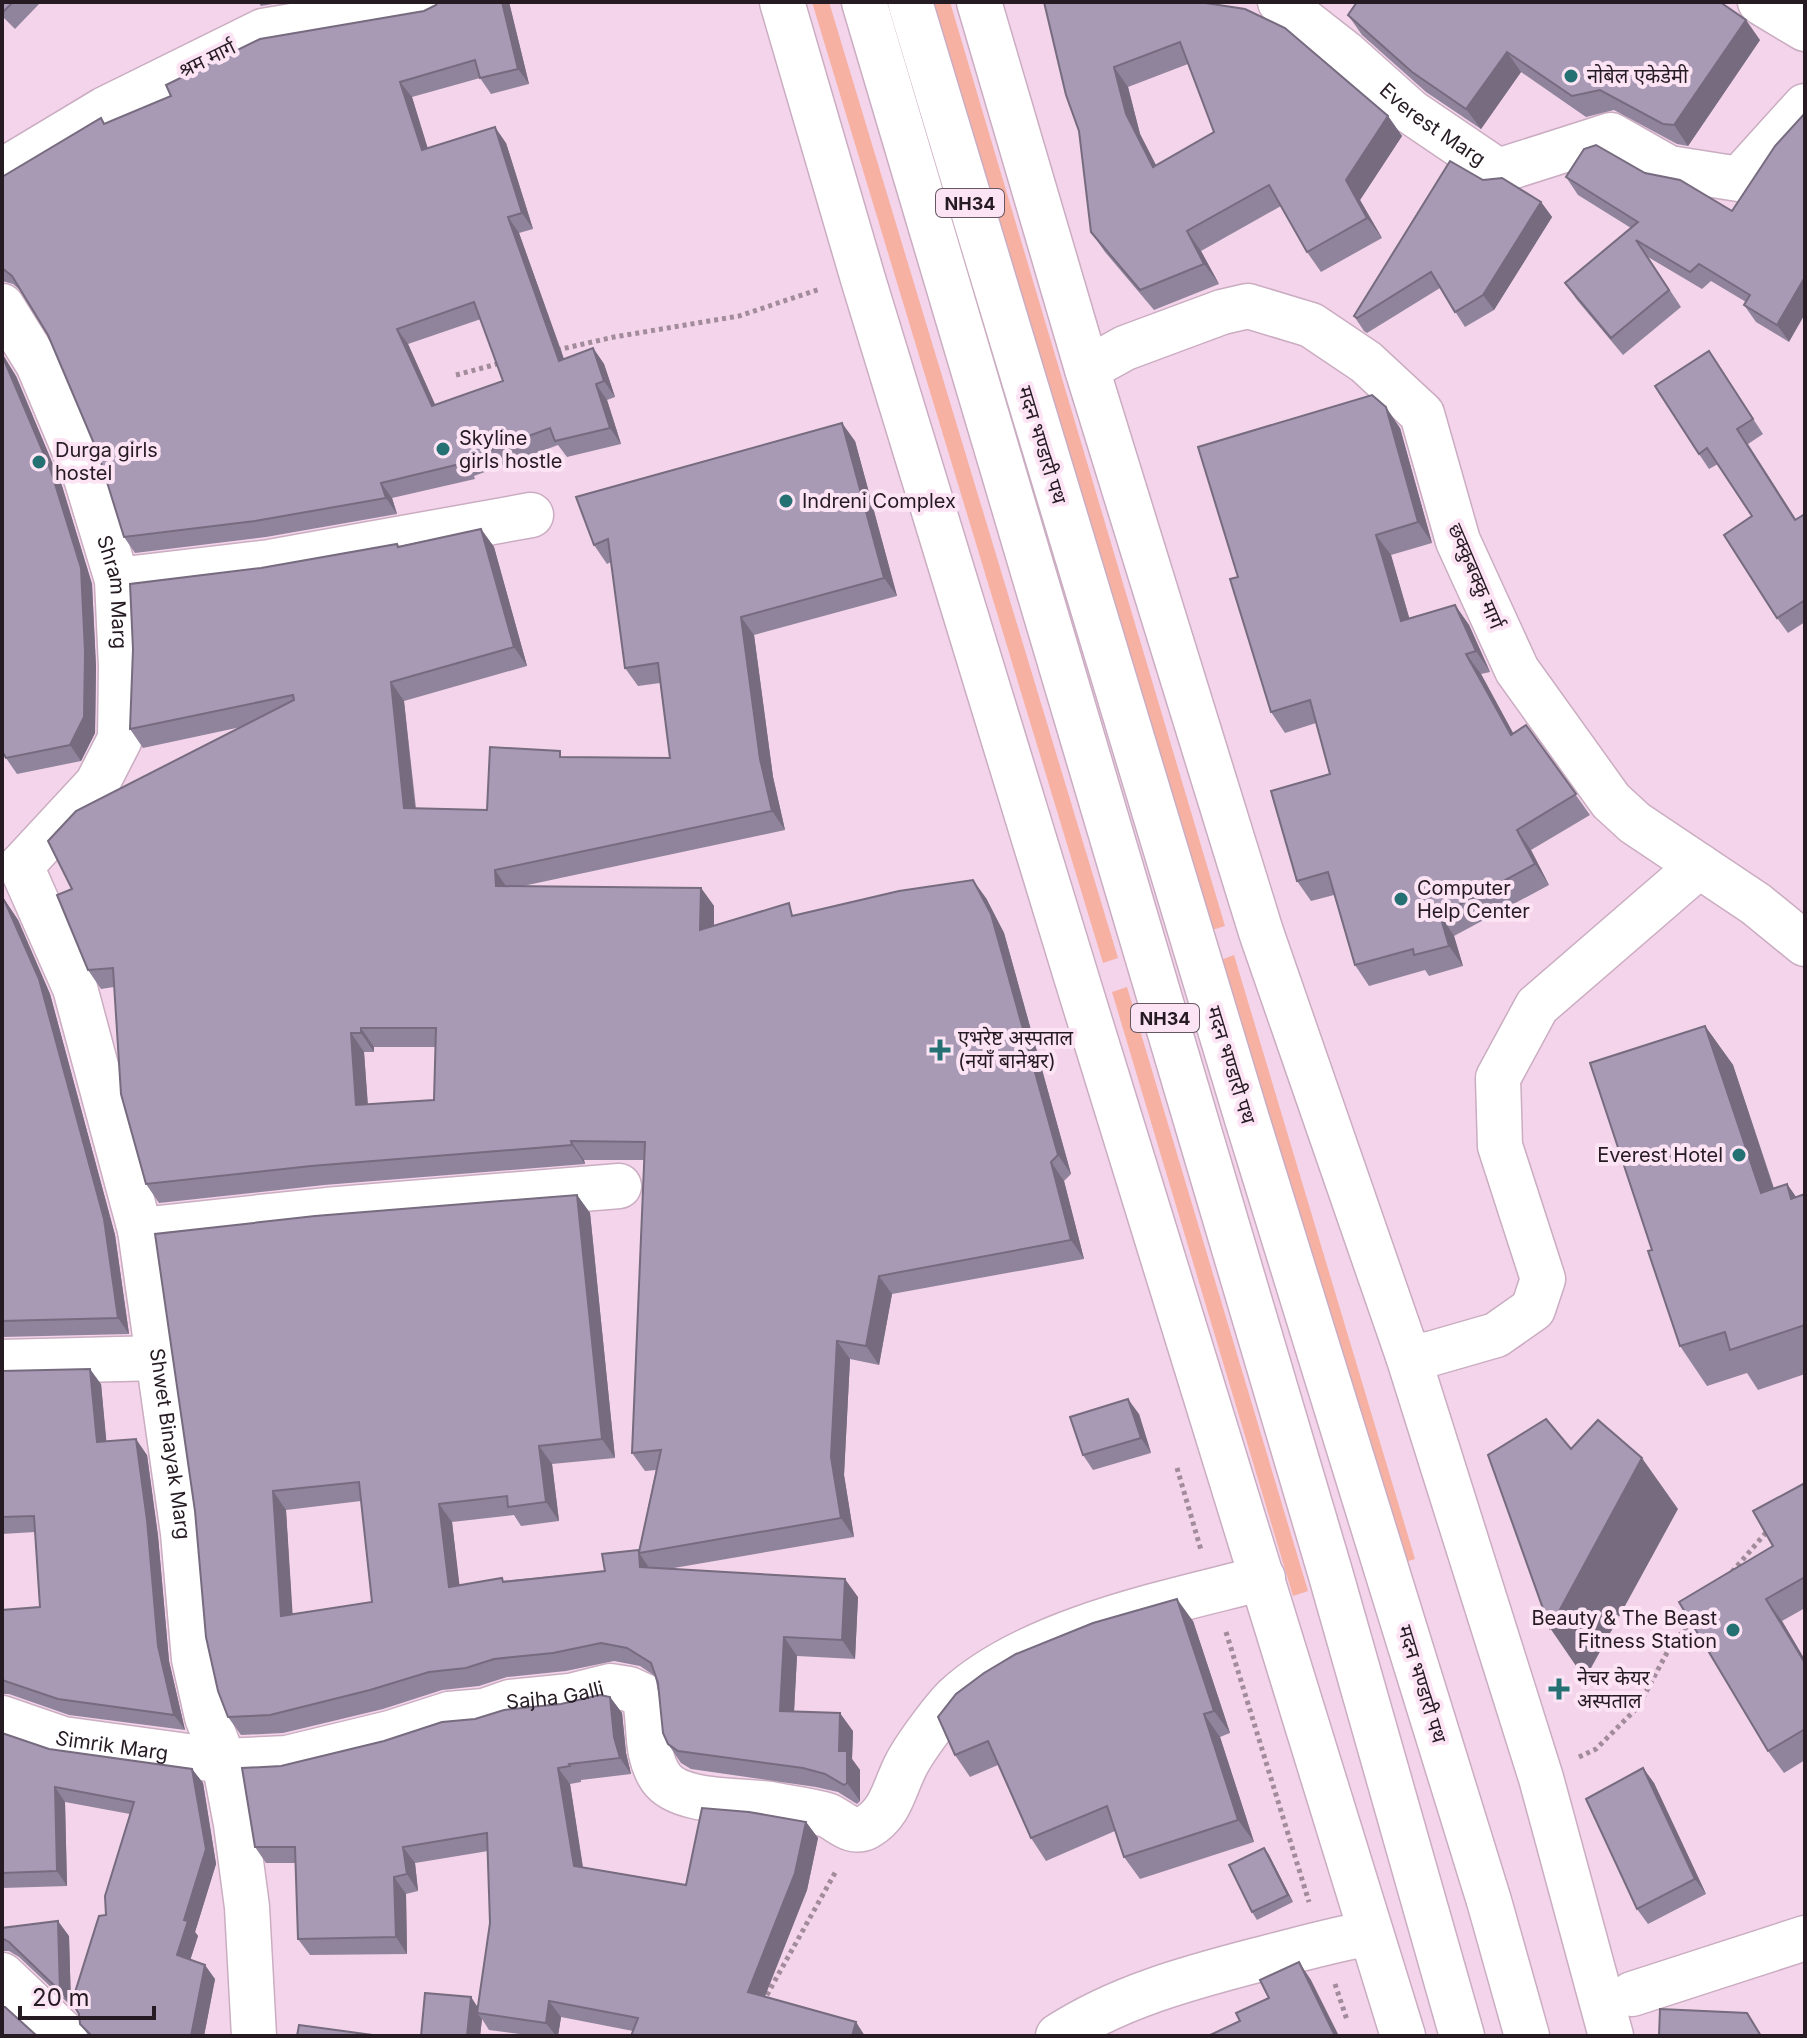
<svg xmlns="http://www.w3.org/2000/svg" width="1807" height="2038" font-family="Inter,'Noto Sans Devanagari',sans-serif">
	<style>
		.green { fill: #f6b1a3 }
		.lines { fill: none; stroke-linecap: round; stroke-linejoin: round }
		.minor-casing { stroke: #cbadc2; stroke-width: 47 }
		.highway-casing { stroke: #cbadc2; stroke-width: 47 }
		.path { stroke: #a28b9b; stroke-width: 5; stroke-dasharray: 4 4; stroke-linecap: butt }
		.minor { stroke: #fff; stroke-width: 44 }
		.highway { stroke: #fff; stroke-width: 44 }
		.wall { fill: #90849c; fill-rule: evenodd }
		.shaded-wall { fill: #766b7f }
		.building { fill: #a899b5; stroke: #766b7f; stroke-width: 2; fill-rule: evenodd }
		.poi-dot { fill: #257073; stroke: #fce4f5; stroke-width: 3 }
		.labels { text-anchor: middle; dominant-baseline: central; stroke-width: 8; stroke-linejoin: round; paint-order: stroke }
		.shield { fill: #fce4f5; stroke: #665762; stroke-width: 2 }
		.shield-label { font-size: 18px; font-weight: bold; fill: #261b23 }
		.street-label { font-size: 20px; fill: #261b23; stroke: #fce4f5 }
		.poi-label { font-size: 20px; fill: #261b23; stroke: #fce4f5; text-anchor: start }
	</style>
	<rect width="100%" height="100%" fill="#f3d4ea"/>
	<g class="green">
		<polygon points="812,2 829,2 1118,958 1103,963"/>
		<polygon points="934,2 950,2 1225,926 1212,930"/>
		<polygon points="1234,955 1415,1559 1402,1563 1221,960"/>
		<polygon points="1127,987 1308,1591 1293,1596 1112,992"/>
	</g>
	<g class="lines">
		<g class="minor-casing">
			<g id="minor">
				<polyline points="782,2 863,279 1079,986 1403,2036"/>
				<polyline points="979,2 1087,369 1261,932 1408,1356 1541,1778 1611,2036"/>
				<path id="s1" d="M1280,2l64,50 67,60 87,59 113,-36 58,33 70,11 66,-73"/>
				<polyline points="1760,2 1805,29"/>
				<polyline points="2,171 105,109 263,31 431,2"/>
				<path id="s2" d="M2,306l36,58 48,114 31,102 4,87 -1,72 -23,45 -76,82"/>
				<polyline points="1087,369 1125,348 1222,312 1248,306 1311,325 1366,362 1422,414 1458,541 1517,670 1611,801 1635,823 1756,904 1805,944"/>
				<polyline points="117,580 270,562 531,515"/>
				<path id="s3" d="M21,866l54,122 65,242 43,303 11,126 13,58 17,44 12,63 11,83 7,129"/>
				<polyline points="140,1230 326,1210 619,1186"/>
				<polyline points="1408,1356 1430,1354 1496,1335 1533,1309 1543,1279 1500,1146 1498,1078 1537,1006 1699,866"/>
				<polyline points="2,1362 159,1358"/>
				<path id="s4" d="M2,1718l61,21 161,22 63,-3 103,-25 59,-19 35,-3 26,-9 60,-6 40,-10 19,3 15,7c7,27 0,57 17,82 19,27 84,21 115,27 13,3 42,6 53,11 12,6 23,19 38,11 24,-14 27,-38 38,-60 8,-17 37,-56 50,-69 73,-68 212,-95 308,-120"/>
				<polyline points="2,1975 66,2036"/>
				<polyline points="1632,1994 1805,1938"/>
				<path d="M1058,2036c60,-39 130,-58 199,-76 37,-9 74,-20 113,-27"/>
			</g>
		</g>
		<g class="highway-casing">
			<g id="highway">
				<polyline points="864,2 1330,1572 1462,2036"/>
				<polyline points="910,2 1247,1119 1489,1901 1527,2036"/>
			</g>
		</g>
		<g class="path">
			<polyline points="557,350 614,337 739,316 820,289"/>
			<polyline points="456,375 501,363"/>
			<polyline points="1177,1468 1201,1550"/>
			<polyline points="1732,1572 1770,1528"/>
			<polyline points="1226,1632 1309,1902"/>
			<polyline points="1579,1757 1596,1749 1638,1707 1670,1647 1693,1619"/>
			<polyline points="1335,1984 1347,2020"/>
			<polyline points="763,2002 836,1871"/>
		</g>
		<use href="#minor" class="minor"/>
		<use href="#highway" class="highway"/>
	</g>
	<g class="wall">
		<polygon points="2,2 41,2 15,29 2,16"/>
		<polygon points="258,2 284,2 261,6"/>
		<path d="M509,2l20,82 -38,10 -11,-16 -68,19 15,51 79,-5 27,86 -14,4 45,126 29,-11 11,16 11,33 -8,3 14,44 -54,13 -9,-12 -84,31 1,3 -83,19 5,16 -131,23 -131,16 -11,-16 -26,-84 -50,-118 -28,-45 -7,-6 -11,-3v-104l103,-53zM481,319l22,62 -68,24 -27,-61z"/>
		<path d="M1044,2l165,1 179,113 14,20 -42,64 22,38 -61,34 -14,-20 -26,-46 -80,45 18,33 -65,26 -49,-58 -14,-20 -12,-101zM1188,64l26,68 -58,33 -16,-31 -12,-47z"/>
		<polygon points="1348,15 1760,40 1688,146 1677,144 1614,110 1586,117 1521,72 1481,129 1426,92 1362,35"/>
		<polygon points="1645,173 1680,180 1789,342 1756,322 1744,305 1746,302 1711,281 1702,289 1648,257 1681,307 1623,355 1577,300 1565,283 1631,228 1578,195 1566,177"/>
		<polygon points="1483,180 1541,202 1552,217 1494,310 1465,327 1440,288 1367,333 1364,331 1354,316"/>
		<polygon points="1709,351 1763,434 1748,444 1796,519 1805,514 1805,622 1788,633 1777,618 1752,516 1718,464 1709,469 1699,454"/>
		<polygon points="16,376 62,486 92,584 96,667 95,733 81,761 17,774 6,758"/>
		<polygon points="1400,428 1432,543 1391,555 1409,618 1455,605 1469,625 1490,672 1481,674 1513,733 1526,725 1590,815 1531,850 1549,885 1454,936 1463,966 1429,976 1425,970 1369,986 1355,965 1334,895 1311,901 1297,881 1330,774 1316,723 1285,733 1271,712 1238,577"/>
		<path d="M855,441l42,155 -143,39 19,142 12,53 -262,56 178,2 13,18v20l83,-11 189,-17 18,35 67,241 -7,7 20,78 -192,35 -13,71 -29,-6 -6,116 10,62 -186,32 190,28 -3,62 -58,-3 -3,56 59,19 -1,28 8,11v31l-3,3 -19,-12 -22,-5 -125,-18 -10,-6 -13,-19 -13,-68 -15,-10 -26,-5 -48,10 -59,6 -28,9 -37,4 -59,19 -100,24 -42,2 -13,-18 -33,-206 382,-316 13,18 25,245 -63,6 7,57 -38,5 -7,-11 -62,7 7,63 146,-14 34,-21 17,-80 -11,1 -13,-18 12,-293h-60l1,4 -261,21 -165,18 -13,-19 -32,-197 -13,2 -13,-19 -16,-81 169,-162 -98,21 -13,-19 131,-161 136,-24 2,2 82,-17 13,18 33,119 -123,35 12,107 71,2 78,-53 105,1 -10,-75 -22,3 -13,-18 -14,-106 -4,2 -13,-19zM374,1047h62l-2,53 -66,5 -4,-53h10zM361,1501l11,101 -80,12 -6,-104z"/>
		<polygon points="2,896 18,920 50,994 115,1235 129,1334 2,1337"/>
		<polygon points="1705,1026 1733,1065 1774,1188 1787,1184 1796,1197 1805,1194 1805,1374 1758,1390 1747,1373 1707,1386 1680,1346 1652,1250"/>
		<polygon points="2,1371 101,1384 106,1441 147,1455 158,1536 169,1661 185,1730 69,1715 9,1694 2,1694 2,1610 40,1607 35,1532 2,1534"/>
		<polygon points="1139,1414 1151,1453 1093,1470 1083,1455"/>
		<polygon points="1805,1483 1805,1608 1782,1621 1805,1660 1805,1760 1784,1773 1768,1751 1679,1602 1773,1546"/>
		<polygon points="1193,1621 1230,1733 1220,1737 1254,1842 1140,1879 1124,1857 1115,1831 1046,1861 1031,1838 998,1765 970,1777 955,1755"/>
		<polygon points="610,1697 622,1713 626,1753 631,1774 581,1780 581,1782 570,1784 583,1867 686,1885 806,1822 818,1838 807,1890 764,1997 633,2031 561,2017 558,2036 536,2036 489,2030 482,2019 480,2036 471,1997 478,2008 490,1923 488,1851 415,1863 418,1891 406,1894 407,1954 310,1955 298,1939 296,1863 266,1863 255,1847 281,1766 475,1719"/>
		<polygon points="2,1733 49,1749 192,1769 203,1783 216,1864 195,1932 198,1936 190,1960 215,1979 204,2036 89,2036 80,2024 130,1814 65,1802 67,1886 2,1888"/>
		<polygon points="1643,1768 1654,1783 1706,1894 1648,1924 1637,1909"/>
		<polygon points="1264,1848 1269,1855 1293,1902 1257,1920 1252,1912"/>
		<polygon points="2,1928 69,1936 71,2006 19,1957 9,1951 2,1951"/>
	</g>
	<g class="shaded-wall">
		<polygon points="502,2 509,2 529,84 518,69"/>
		<polygon points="1746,20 1760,40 1688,146 1674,125"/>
		<polygon points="1507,52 1521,72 1481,129 1466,109"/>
		<polygon points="1114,67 1128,87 1140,134 1167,187 1153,167 1126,114"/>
		<polygon points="400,82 412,97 433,165 422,150"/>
		<polygon points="1388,116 1402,136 1360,200 1382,238 1367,218 1346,180"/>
		<polygon points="495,127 506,143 533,229 522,213"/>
		<polygon points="1541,202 1552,217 1494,310 1483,295"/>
		<polygon points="508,217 519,233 570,376 559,361"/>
		<polygon points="1187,231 1201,251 1219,284 1204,264"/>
		<polygon points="1805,277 1805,314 1789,342 1777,325"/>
		<polygon points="397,329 408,344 443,422 432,406"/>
		<polygon points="593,348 604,364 615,397 604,381"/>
		<polygon points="2,353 16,376 62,486 92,584 96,667 95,733 81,761 70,745"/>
		<polygon points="596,384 607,400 621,444 610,428"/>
		<polygon points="1386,407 1400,428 1432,543 1418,522"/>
		<polygon points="842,423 855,441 897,596 884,578"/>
		<polygon points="381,483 392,498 397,514 386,498"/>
		<polygon points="481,529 494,547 527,666 514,647"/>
		<polygon points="1376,535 1391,555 1416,641 1401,621"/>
		<polygon points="1455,605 1469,625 1490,672 1476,651"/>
		<polygon points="741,617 754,635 773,777 785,830 772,811 760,759"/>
		<polygon points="1466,654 1481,674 1525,755 1511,735"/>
		<polygon points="391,682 404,701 417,826 404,808"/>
		<polygon points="1517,830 1531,850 1549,885 1535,864"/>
		<polygon points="495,870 508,889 496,886"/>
		<polygon points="973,880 986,898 1004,933 1071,1174 1058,1155"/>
		<polygon points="701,888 714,906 714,948 700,930"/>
		<polygon points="2,896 18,920 50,994 115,1235 129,1334 118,1318"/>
		<polygon points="1440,915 1454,936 1463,966 1449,946"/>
		<polygon points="1705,1026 1733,1065 1788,1233 1761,1193"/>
		<polygon points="361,1028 374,1047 374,1052 361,1033"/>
		<polygon points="351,1033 364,1052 369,1124 356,1105"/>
		<polygon points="571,1141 584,1160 585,1164 572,1145"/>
		<polygon points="1051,1162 1064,1181 1084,1259 1071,1240"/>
		<polygon points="1787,1184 1805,1210 1791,1199"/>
		<polygon points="577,1195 590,1213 615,1458 602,1439"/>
		<polygon points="879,1276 892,1294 879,1365 866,1346"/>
		<polygon points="837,1341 850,1359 844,1475 854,1537 841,1518 831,1457"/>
		<polygon points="90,1369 101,1384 108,1458 97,1442"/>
		<polygon points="1128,1399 1139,1414 1151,1453 1141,1438"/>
		<polygon points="136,1439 147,1455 158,1536 169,1661 185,1730 174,1715 158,1646"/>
		<polygon points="539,1446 552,1464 559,1521 546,1502"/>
		<polygon points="1642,1458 1678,1509 1585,1679 1550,1628"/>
		<polygon points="273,1491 286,1510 294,1635 281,1616"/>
		<polygon points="439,1504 452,1522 462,1606 449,1587"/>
		<polygon points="639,1553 652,1572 640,1567"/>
		<polygon points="845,1579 858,1597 855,1659 842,1640"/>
		<polygon points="1177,1599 1193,1621 1230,1733 1214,1711"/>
		<polygon points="1766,1599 1782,1621 1805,1660 1805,1663"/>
		<polygon points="784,1637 797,1656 793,1730 780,1711"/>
		<polygon points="610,1697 622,1713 626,1753 631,1774 620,1758 614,1737"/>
		<polygon points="840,1713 853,1731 852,1759 860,1770 860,1801 847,1783 839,1751"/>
		<polygon points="1204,1714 1220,1737 1254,1842 1238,1820"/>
		<polygon points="558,1768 570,1784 585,1882 574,1866"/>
		<polygon points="1643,1768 1654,1783 1706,1894 1695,1879"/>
		<polygon points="192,1769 203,1783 216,1864 195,1932 198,1936 187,1970 177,1955 184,1920"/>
		<polygon points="55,1787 65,1802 67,1886 57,1871"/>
		<polygon points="806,1822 818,1838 807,1890 760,2009 748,1992"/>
		<polygon points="403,1847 415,1863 418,1891 407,1874"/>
		<polygon points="1264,1848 1269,1855 1293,1902 1288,1895"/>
		<polygon points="394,1877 406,1894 407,1954 396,1937"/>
		<polygon points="58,1921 69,1936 71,2006 60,1991"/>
		<polygon points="1299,1962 1311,1980 1339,2036 1335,2036"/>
		<polygon points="205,1965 215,1979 204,2036 191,2036"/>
		<polygon points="471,1997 482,2014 477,2013 482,2019 480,2036 467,2036"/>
		<polygon points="549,2001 561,2017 558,2036 556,2036 546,2023"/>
		<polygon points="856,2022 865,2036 852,2036"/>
	</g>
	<g class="building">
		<polygon points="2,2 13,2 3,12"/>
		<path d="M438,2h64l16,67 -38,9 -5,-18 -75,22 22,68 73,-23 27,86 -14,4 51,144 34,-13 11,33 -8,3 14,44 -55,13 -5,-13 -87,32 1,3 -83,20 5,15 -131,23 -131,16 -26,-84 -50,-118 -36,-59 -10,-8v-91l99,-59 3,6 67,-28 -5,-11 94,-46 164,-28 12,-6zM474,302l29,79 -71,25 -35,-77z"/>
		<path d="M1044,2h155l46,7 40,19 103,88 -42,64 21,38 -60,34 -38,-67 -82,46 17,33 -64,26 -49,-58 -12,-101 -13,-36zM1180,42l34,90 -61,35 -27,-53 -12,-47z"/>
		<polygon points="1357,2 1720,2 1746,20 1674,125 1663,124 1600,90 1572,96 1507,52 1466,109 1412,72 1348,15"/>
		<polygon points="1805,113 1805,277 1777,325 1744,305 1750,295 1699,264 1690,272 1636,240 1669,290 1611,338 1565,283 1638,222 1566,177 1584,149 1596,145 1645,173 1680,180 1732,211 1775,146"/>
		<polygon points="1450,161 1483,180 1502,178 1541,202 1483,295 1455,312 1431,272 1357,318 1354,316"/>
		<polygon points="1709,351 1753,419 1737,429 1795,520 1805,514 1805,600 1777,618 1724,535 1752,516 1707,448 1699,454 1655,386"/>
		<polygon points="2,355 51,471 81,568 85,652 84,717 70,745 6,758 2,751"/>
		<polygon points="1372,395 1386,407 1418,522 1376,535 1401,621 1455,605 1476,651 1466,654 1511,735 1526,725 1576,794 1517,830 1535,864 1440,915 1449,946 1414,955 1413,949 1355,965 1328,872 1297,881 1271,791 1330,774 1310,700 1271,712 1230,579 1238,577 1198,447"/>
		<path d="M842,423l42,155 -143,39 19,142 12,52 -277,59 1,16 205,2 -1,42 89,-27 3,13 107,-25 74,-11 18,34 67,241 -7,7 20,78 -192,36 -13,70 -29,-5 -6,116 10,61 -202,35 1,14 205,12 -3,61 -58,-3 -4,74 60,2 -1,38h8v32l-3,2 -19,-11 -22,-6 -125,-17 -10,-7 -5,-11 -5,-50 -7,-20 -24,-15 -26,-5 -48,10 -59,6 -28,9 -37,4 -59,18 -100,25 -42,2 -10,-26 -12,-54 -11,-126 -40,-277 160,-18 262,-21 25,244 -63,7 7,56 -38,5 -1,-11 -68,8 10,83 53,-9 1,4 102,-11 -3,-17 36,-4 1,2 22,-102 -29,3 13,-311 -74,-1 1,4 -261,21 -165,18 -25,-90 -8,-126 -25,2 -31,-75 15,-6 -24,-48 28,-30 218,-111 -1,-5 -163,34 3,-80 -3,-65 131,-16 136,-24 1,3 83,-18 33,118 -123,35 13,126 83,2 3,-63 70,4v6l110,1 -12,-95 -33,5 -17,-129 -14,6 -18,-48zM361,1028h75l-2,72 -78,5 -5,-72h10zM359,1482l13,120 -91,14 -8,-125z"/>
		<polygon points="2,897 6,904 39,979 104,1219 118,1318 2,1321"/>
		<polygon points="1705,1026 1761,1193 1787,1184 1791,1199 1805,1194 1805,1325 1730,1350 1725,1332 1680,1346 1648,1251 1652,1250 1590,1063"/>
		<polygon points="90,1369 97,1442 136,1439 147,1520 158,1646 174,1715 58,1699 2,1680 2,1610 40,1607 34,1516 2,1517 2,1371"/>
		<polygon points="1128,1399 1141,1438 1083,1455 1070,1417"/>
		<polygon points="1546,1419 1571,1449 1598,1420 1642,1458 1550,1628 1488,1455"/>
		<polygon points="1805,1483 1805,1577 1766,1599 1805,1663 1805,1729 1768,1751 1679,1602 1773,1546 1753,1511"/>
		<polygon points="1177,1599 1214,1711 1204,1714 1238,1820 1124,1857 1107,1806 1031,1838 988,1741 955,1755 938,1717 956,1694 984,1673 1016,1654 1093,1623"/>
		<polygon points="600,1695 610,1697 614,1737 620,1758 569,1764 570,1766 558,1768 574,1866 686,1885 702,1808 749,1812 806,1822 795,1873 748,1992 856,2022 852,2036 631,2036 638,2018 549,2001 546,2023 477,2013 490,1923 487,1833 403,1847 407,1874 394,1877 396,1937 298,1939 295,1847 255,1847 242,1768 281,1766 384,1741 442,1722 475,1719 504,1710 561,1704"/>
		<polygon points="2,1733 49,1749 192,1769 206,1849 184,1920 188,1921 177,1955 205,1965 191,2036 92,2036 80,2024 79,2014 72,2002 99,1916 106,1915 105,1896 134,1802 55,1787 57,1871 2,1873"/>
		<polygon points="1643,1768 1695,1879 1637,1909 1586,1799"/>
		<polygon points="1264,1848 1288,1895 1252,1912 1229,1865"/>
		<polygon points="58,1921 60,1991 9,1942 2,1938 2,1928"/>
		<polygon points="1299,1962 1335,2036 1208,2036 1240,2021 1236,2013 1269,1998 1260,1980"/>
		<polygon points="425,1993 471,1997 467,2036 421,2036"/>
		<polygon points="2,2007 5,2007 37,2036 2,2036"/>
		<polygon points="1660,2009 1747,2013 1761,2036 1659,2036"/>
		<polygon points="299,2025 380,2036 297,2036"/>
	</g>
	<g class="poi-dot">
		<circle cx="1571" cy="76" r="8"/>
		<circle cx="443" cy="449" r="8"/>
		<circle cx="39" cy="462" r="8"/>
		<circle cx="786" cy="501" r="8"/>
		<circle cx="1401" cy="899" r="8"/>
		<path d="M936 1038h8v8h8v8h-8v8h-8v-8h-8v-8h8z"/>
		<circle cx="1739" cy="1155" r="8"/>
		<circle cx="1733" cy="1630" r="8"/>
		<path d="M1555 1677h8v8h8v8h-8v8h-8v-8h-8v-8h8z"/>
	</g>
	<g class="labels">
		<g class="shield">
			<rect x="936" y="189" width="68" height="28" rx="6"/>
			<rect x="1131" y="1004" width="68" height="28" rx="6"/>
		</g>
		<g class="shield-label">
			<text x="970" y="203">NH34</text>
			<text x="1165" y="1018">NH34</text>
		</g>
		<g class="street-label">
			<text transform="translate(207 59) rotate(-26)">श्रम मार्ग</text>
			<text stroke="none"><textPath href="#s1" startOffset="196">Everest Marg</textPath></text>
			<text transform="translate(1042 445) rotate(73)">मदन भण्डारी पथ</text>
			<text transform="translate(1476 576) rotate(67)">छक्कुबक्कु मार्ग</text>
			<text stroke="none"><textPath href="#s2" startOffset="310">Shram Marg</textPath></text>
			<text transform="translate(1231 1065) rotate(73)">मदन भण्डारी पथ</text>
			<text stroke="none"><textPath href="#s3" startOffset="600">Shwet Binayak Marg</textPath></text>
			<text transform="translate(1422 1684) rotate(73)">मदन भण्डारी पथ</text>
			<text stroke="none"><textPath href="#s4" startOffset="566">Sajha Galli</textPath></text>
			<text stroke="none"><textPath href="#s4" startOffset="114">Simrik Marg</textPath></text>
		</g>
		<g class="poi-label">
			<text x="1587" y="76">नोबेल एकेडेमी</text>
			<text x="459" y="438">Skyline<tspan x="459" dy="23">girls hostle</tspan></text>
			<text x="55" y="450">Durga girls<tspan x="55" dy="23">hostel</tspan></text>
			<text x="802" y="501">Indreni Complex</text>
			<text x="1417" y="888">Computer<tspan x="1417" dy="23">Help Center</tspan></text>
			<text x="958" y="1038">एभरेष्ट अस्पताल<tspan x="958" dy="23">(नयाँ बानेश्वर)</tspan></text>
			<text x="1723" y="1155" text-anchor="end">Everest Hotel</text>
			<text x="1717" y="1618" text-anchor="end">Beauty &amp; The Beast<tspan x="1717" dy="23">Fitness Station</tspan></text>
			<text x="1577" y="1678">नेचर केयर<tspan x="1577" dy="23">अस्पताल</tspan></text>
		</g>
	</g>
	<rect width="1807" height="2038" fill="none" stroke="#261b23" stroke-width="8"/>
	<path d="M20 2006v12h134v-12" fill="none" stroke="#261b23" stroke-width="4"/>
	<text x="32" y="2006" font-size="24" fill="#261b23" stroke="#fce4f5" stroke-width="6" paint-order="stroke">20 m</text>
</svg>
